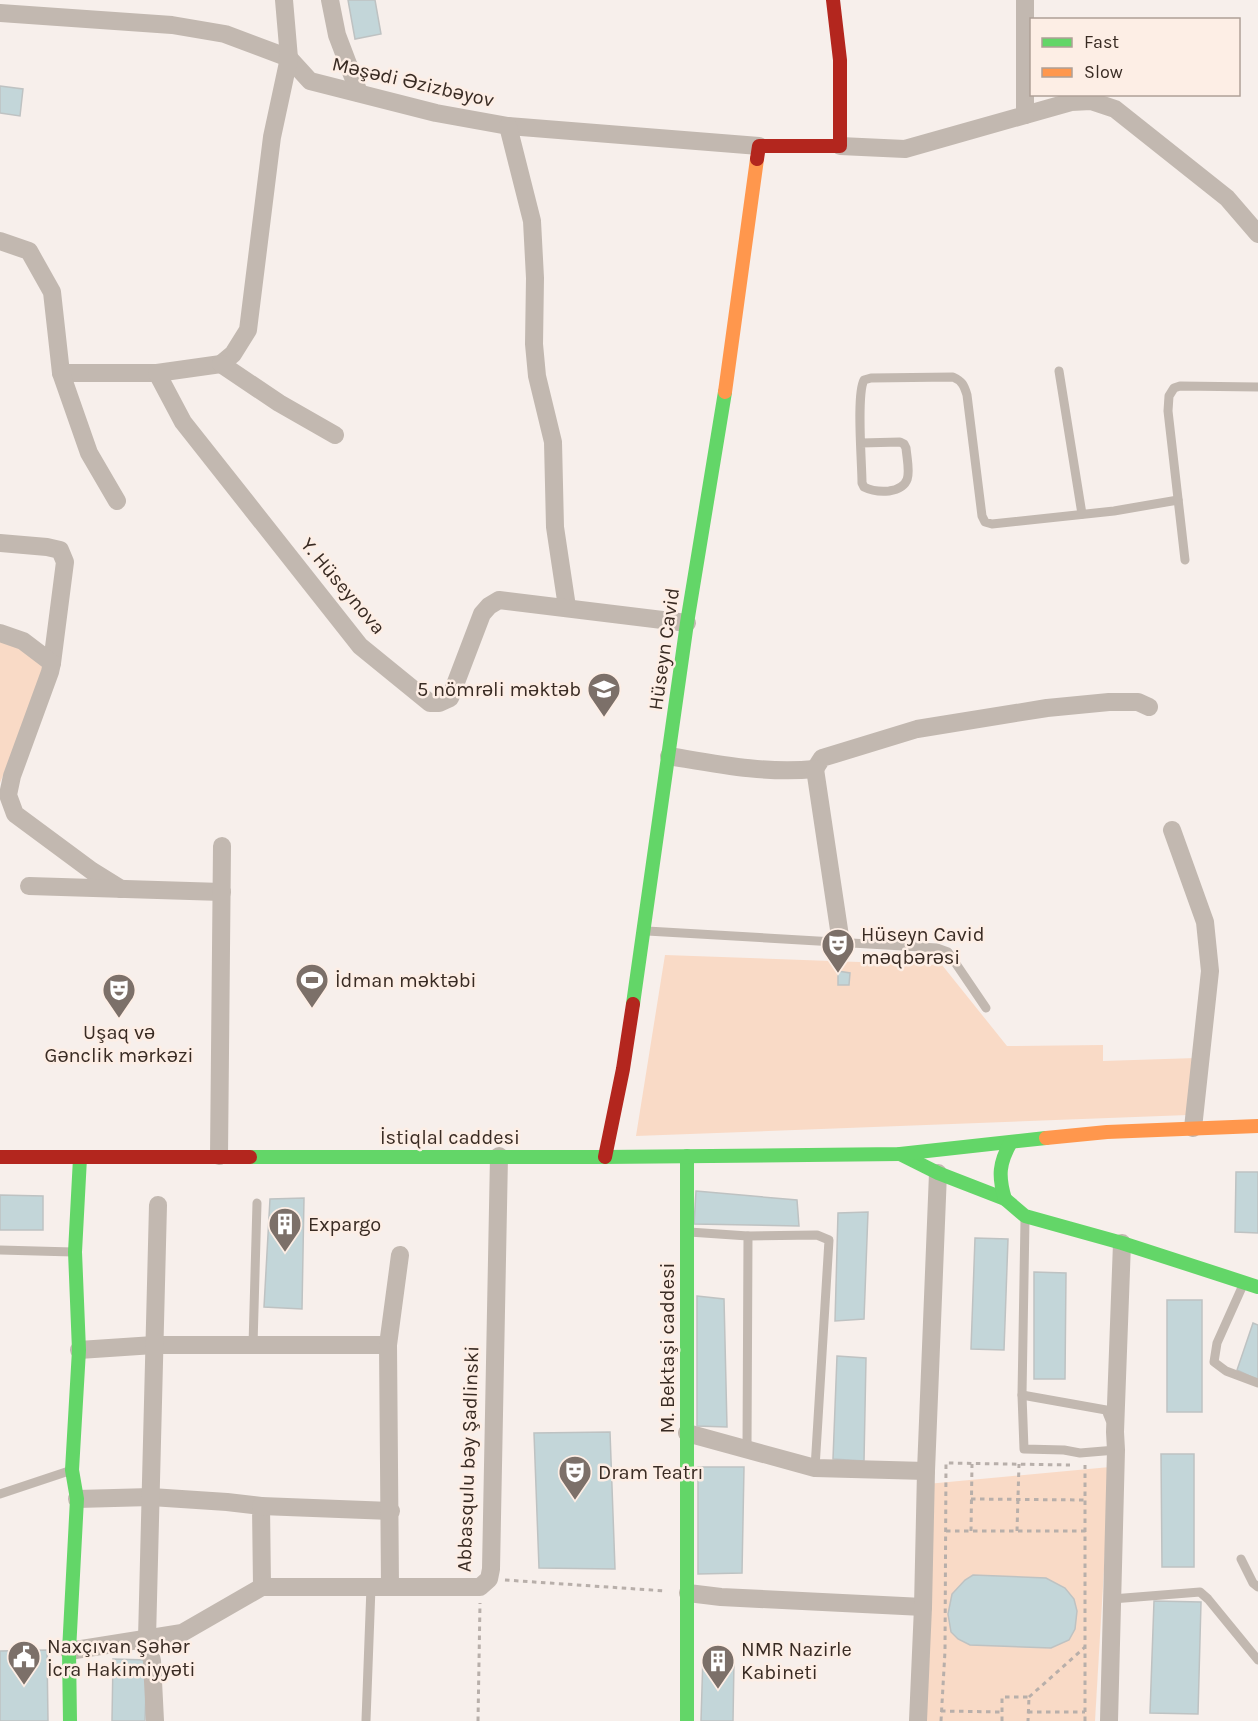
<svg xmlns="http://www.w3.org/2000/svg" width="1258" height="1721" font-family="Karla,sans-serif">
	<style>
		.green { fill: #f9dac6 }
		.building { fill: #c3d6d9; stroke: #bec2c2; stroke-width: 1.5 }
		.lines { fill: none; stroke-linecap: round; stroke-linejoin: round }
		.path { stroke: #b8afaa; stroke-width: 3; stroke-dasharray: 4.5 4.5; stroke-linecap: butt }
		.lane { stroke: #c2b8b0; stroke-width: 9 }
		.street { stroke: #c2b8b0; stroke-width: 18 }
		.fast { stroke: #63d668; stroke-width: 14 }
		.slow { stroke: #ff974d; stroke-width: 14 }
		.jam { stroke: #b3261e; stroke-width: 14 }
		.labels { text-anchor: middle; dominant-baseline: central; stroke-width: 5; stroke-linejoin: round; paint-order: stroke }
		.street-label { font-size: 20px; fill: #392b23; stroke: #fdeee5 }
		.poi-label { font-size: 20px; fill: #392b23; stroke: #fdeee5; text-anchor: start }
	</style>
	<rect width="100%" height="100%" fill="#f7efeb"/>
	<g class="green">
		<polygon points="0,641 51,653 0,783"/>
		<polygon points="665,955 942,965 1007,1046 1103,1045 1103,1061 1196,1058 1188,1115 636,1136"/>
		<polygon points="1110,1467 1095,1721 916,1721 927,1484"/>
	</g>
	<g class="building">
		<polygon points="348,0 375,0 381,34 355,39"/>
		<polygon points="0,86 23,89 20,116 0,113"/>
		<polygon points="838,971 850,973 849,985 838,985"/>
		<polygon points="1236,1172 1258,1172 1258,1233 1235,1232"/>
		<polygon points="696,1191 797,1200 799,1226 694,1224"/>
		<polygon points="0,1195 43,1196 43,1230 0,1230"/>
		<polygon points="304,1198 302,1309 264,1307 270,1199"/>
		<polygon points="868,1212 864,1319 835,1321 838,1213"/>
		<polygon points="975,1238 1008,1239 1004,1350 971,1349"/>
		<polygon points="1034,1272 1066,1273 1065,1379 1034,1379"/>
		<polygon points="697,1296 724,1299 727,1427 697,1426"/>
		<rect x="1167" y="1300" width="35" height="112"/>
		<polygon points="1253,1323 1258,1325 1258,1380 1237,1370"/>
		<polygon points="837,1356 866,1358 864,1461 833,1459"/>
		<polygon points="610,1432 615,1569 539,1568 534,1433"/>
		<polygon points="1161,1454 1194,1454 1194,1567 1162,1567"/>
		<polygon points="698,1467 744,1467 742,1573 698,1574"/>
		<polygon points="973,1575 1046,1578 1065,1588 1074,1599 1077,1611 1075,1629 1069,1640 1051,1648 970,1645 958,1639 951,1632 948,1614 952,1594 965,1580"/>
		<polygon points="1154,1601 1201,1602 1198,1714 1150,1713"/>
		<polygon points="47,1650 48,1721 0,1721 0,1651"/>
		<polygon points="703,1655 734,1660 733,1721 701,1721"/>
		<polygon points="113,1659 147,1660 145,1721 112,1721"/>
	</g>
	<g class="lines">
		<g class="path">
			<polyline points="971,1499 1086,1500"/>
			<polyline points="946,1531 1086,1531"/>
			<polyline points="971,1531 972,1464"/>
			<polyline points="1017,1531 1019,1464"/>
			<polyline points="505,1580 666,1591"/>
			<polyline points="1029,1697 1085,1647"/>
			<polyline points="941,1711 1002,1712"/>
			<polyline points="1028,1712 1085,1712"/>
			<polyline points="478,1721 480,1603"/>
			<polyline points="941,1721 945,1651 946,1463 1070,1465"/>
			<polyline points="1002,1721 1002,1697 1029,1697 1028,1721"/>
			<polyline points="1085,1721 1085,1465"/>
		</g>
		<g class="lane">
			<polyline points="1059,371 1082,514"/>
			<path d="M861,443l39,-1 4,2 2,4c2,21 9,39 -17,43 -9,1 -17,0 -25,-4l-2,-4c0,-21 -6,-88 2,-103l7,-2 82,-1c9,4 11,8 14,18l15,121 3,6 7,2 122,-13 64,-11"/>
			<polyline points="1185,560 1168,411 1169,396 1174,388 1180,386 1258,387"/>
			<polyline points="647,931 937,948 948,952 986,1008"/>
			<polyline points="1025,1220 1022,1395 1024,1449 1064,1450 1080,1453 1116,1450"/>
			<polyline points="689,1232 748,1236 747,1448"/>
			<polyline points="748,1236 817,1235 829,1240 815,1468"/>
			<polyline points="0,1250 73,1252"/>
			<polyline points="1243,1285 1217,1343 1214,1362 1226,1371 1258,1383"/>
			<polyline points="253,1345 257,1203"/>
			<polyline points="1022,1395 1106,1410 1110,1420"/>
			<polyline points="0,1494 69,1471"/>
			<polyline points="1241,1559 1253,1583 1258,1587"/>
			<polyline points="1112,1599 1200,1592 1208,1599 1258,1660"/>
			<polyline points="366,1720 371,1587"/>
		</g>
		<g class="street">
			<polyline points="330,0 337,35 359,93"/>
			<polyline points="0,13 172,25 225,34 289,58 310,81 436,113 508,126 759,146"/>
			<polyline points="1025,115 1071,102 1091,101 1115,109 1227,198 1258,234"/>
			<polyline points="508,126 532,221 535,278 534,344 537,376 553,442 555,527 567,607"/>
			<polyline points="840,146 905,149 1025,115 1025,0"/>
			<polyline points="0,241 29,251 52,292 61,373 157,373"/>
			<polyline points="221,364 157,373 183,422 360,646 430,703 439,703 450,698 482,614 489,606 499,600 687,623"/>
			<polyline points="221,364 233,354 248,330 272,137 289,58 284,0"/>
			<polyline points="221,364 279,403 335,435"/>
			<polyline points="61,373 89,453 117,501"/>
			<polyline points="0,543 47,547 60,550 65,562 52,663"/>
			<polyline points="0,633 23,641 52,663 50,672 12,776 8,795 15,814 92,871 121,889"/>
			<path d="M669,756c48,8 96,18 146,13"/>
			<polyline points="815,769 822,758 917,729 1047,708 1109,702 1138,702 1149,707"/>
			<polyline points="815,769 841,943"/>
			<polyline points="1172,830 1205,922 1210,971 1193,1128"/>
			<polyline points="29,886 222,892"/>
			<polyline points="219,1156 222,846"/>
			<polyline points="79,1350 154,1345 388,1345"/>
			<polyline points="687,1433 815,1468 926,1471"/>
			<polyline points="77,1499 151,1497 227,1502 261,1506 262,1587"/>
			<polyline points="261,1506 391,1511"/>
			<polyline points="390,1586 388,1345 400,1255"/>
			<polyline points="688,1593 721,1597 923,1607"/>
			<polyline points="69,1651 182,1633 262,1587 480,1587 489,1579 491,1569 499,1156"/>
			<polyline points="155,1721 152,1661 147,1639 158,1205"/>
			<polyline points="918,1721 923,1607 926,1471 938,1173"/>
			<polyline points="1109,1721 1116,1450 1115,1432 1122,1243"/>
		</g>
		<g class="fast">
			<polyline points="633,1004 687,623 725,392"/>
			<polyline points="900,1154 938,1173 1005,1199 1025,1216 1122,1243 1258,1287"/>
			<polyline points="687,1156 687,1721"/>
			<polyline points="250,1157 605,1157 900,1154 1046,1138"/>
			<path d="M1005,1199c-7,-23 -6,-36 6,-57"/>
			<polyline points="70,1721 69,1651 77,1499 72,1470 79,1350 75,1252 80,1158"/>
		</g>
		<g class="slow">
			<polyline points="725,392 757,159"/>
			<polyline points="1046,1138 1107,1132 1258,1126"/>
		</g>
		<g class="jam">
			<polyline points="757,159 759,146 840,146 840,60 833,0"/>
			<polyline points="0,1157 250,1157"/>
			<polyline points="605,1157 623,1069 633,1004"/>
		</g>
	</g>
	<defs>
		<g id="school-pin" transform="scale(1.725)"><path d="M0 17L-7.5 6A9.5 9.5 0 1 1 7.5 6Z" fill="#7c7069" stroke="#fdeee5"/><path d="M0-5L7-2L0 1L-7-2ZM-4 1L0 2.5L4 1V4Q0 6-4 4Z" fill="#fff"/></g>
		<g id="theatre-pin" transform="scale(1.725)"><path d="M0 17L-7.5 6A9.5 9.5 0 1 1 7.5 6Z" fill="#7c7069" stroke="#fdeee5"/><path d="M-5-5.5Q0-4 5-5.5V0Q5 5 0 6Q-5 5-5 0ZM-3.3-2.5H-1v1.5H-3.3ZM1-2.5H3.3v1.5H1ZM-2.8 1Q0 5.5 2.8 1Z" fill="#fff"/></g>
		<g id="stadium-pin" transform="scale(1.725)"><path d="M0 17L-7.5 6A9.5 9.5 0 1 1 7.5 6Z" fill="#7c7069" stroke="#fdeee5"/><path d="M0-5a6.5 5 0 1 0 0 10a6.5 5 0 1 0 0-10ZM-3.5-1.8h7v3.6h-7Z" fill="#fff"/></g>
		<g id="building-pin" transform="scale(1.725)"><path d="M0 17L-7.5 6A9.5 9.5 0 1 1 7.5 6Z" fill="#7c7069" stroke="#fdeee5"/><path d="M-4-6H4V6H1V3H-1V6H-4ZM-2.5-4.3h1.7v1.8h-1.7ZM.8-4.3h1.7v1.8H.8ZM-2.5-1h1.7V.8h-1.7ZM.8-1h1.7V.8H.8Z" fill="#fff"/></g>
		<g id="civic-pin" transform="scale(1.725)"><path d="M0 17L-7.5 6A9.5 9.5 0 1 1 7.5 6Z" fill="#7c7069" stroke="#fdeee5"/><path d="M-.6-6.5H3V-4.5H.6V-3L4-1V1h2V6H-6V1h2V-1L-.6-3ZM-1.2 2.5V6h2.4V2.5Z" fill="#fff"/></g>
	</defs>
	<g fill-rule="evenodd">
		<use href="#school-pin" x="604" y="689"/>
		<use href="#theatre-pin" x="838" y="945"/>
		<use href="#stadium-pin" x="312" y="980"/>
		<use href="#theatre-pin" x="119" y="990"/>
		<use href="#building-pin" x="285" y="1224"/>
		<use href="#theatre-pin" x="575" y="1472"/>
		<use href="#civic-pin" x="24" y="1657"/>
		<use href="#building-pin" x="718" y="1661"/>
	</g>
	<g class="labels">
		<g class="street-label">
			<text transform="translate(413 82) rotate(13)">Məşədi Əzizbəyov</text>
			<text transform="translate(343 586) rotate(50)">Y. Hüseynova</text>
			<text transform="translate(664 649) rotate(-82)">Hüseyn Cavid</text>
			<text x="450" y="1137">İstiqlal caddesi</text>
			<text transform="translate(667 1348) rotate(-90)">M. Bektaşi caddesi</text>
			<text transform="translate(468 1459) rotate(-88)">Abbasqulu bəy Şadlinski</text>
		</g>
		<g class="poi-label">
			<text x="581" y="689" text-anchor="end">5 nömrəli məktəb</text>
			<text x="861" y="934">Hüseyn Cavid<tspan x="861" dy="23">məqbərəsi</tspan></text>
			<text x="335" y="980">İdman məktəbi</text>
			<text x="119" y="1032" text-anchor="middle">Uşaq və<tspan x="119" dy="23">Gənclik mərkəzi</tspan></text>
			<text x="308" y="1224">Expargo</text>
			<text x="598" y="1472">Dram Teatrı</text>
			<text x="47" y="1646">Naxçıvan Şəhər<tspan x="47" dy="23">İcra Hakimiyyəti</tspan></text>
			<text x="741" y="1649">NMR Nazirle<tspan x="741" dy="23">Kabineti</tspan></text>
		</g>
	</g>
	<rect x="1030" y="18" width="210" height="78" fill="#fdeee5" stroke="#afa097" stroke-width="1.5"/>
	<rect x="1042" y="38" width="30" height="9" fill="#63d668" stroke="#afa097" stroke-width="1.5"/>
	<text x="1084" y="48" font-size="18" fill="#392b23">Fast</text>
	<rect x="1042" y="68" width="30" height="9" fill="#ff974d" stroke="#afa097" stroke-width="1.5"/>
	<text x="1084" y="78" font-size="18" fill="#392b23">Slow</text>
</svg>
